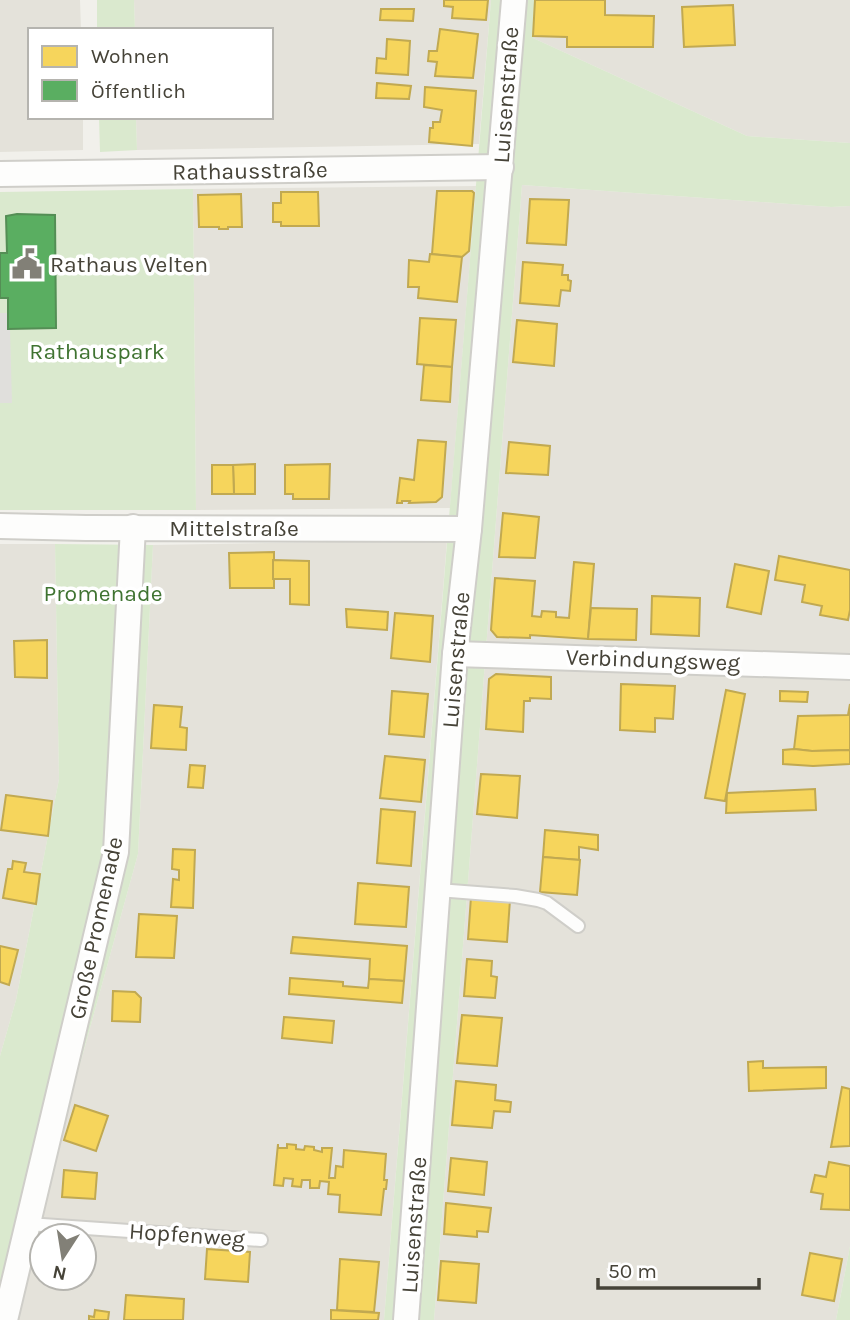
<svg xmlns="http://www.w3.org/2000/svg" width="850" height="1320" font-family="Karla,sans-serif">
	<style>
		.residential { fill: #e4e2da; fill-rule: evenodd }
		.green { fill: #dae9ce }
		.parking { fill: #e0dfdc }
		.homes { fill: #f6d55c; stroke: #c1a951; stroke-width: 2 }
		.public { fill: #5aae61; stroke: #548e55; stroke-width: 2 }
		.lines { fill: none; stroke-linecap: round; stroke-linejoin: round }
		.service-casing { stroke: #cfcec9; stroke-width: 16 }
		.minor-casing { stroke: #cfcec9; stroke-width: 28 }
		.service { stroke: #fdfdfc; stroke-width: 12 }
		.minor { stroke: #fdfdfc; stroke-width: 24 }
		.labels { text-anchor: middle; dominant-baseline: central; stroke-width: 7; stroke-linejoin: round; paint-order: stroke }
		.street-label { font-size: 23px; fill: #464338; stroke: #fff }
		.poi-label { font-size: 23px; fill: #464338; stroke: #fff; text-anchor: start }
		.park-label { font-size: 23px; fill: #3f7331; stroke: #fff }
	</style>
	<rect width="100%" height="100%" fill="#f1f0eb"/>
	<g class="residential">
		<polygon points="0,0 80,0 81,30 30,30 30,117 83,117 83,150 0,152"/>
		<polygon points="134,0 491,0 479,144 137,150 136,117 271,117 271,30 135,30"/>
		<polygon points="536,0 850,0 850,143 747,136 533,38"/>
		<polygon points="522,185 831,207 850,206 850,1246 836,1320 434,1320"/>
		<polygon points="476,186 450,508 196,510 193,189"/>
		<path d="M447,540l-63,780h-369l22,-100 101,-366 15,-309zM42,1236h42v42h-42z"/>
		<polygon points="0,544 55,544 59,779 16,1000 0,1056"/>
	</g>
	<g class="green">
		<polygon points="97,0 134,0 135,30 97,30"/>
		<polygon points="491,0 536,0 533,38 747,136 850,143 850,206 831,207 522,185 434,1320 384,1320"/>
		<polygon points="99,117 136,117 137,150 100,152"/>
		<polygon points="193,189 196,510 0,510 0,192"/>
		<polygon points="55,544 153,545 138,854 37,1220 0,1320 0,1056 16,1000 59,779"/>
		<polygon points="850,1246 850,1320 836,1320"/>
	</g>
	<polygon class="parking" points="0,313 8,313 8,329 10,329 12,403 0,403"/>
	<g class="homes">
		<polygon points="444,0 488,0 486,20 452,18 453,7 444,6"/>
		<polygon points="535,0 605,0 605,15 654,16 653,47 567,47 567,37 533,36"/>
		<polygon points="733,5 735,45 684,47 682,7"/>
		<polygon points="381,9 414,9 413,21 380,20"/>
		<polygon points="440,29 478,34 473,78 435,76 437,62 428,61 429,51 437,51"/>
		<polygon points="387,39 410,41 408,75 376,73 377,58 386,59"/>
		<polygon points="377,83 411,86 409,99 376,98"/>
		<polygon points="425,87 476,91 472,146 429,142 430,128 433,128 433,122 440,122 442,110 424,107"/>
		<polygon points="437,191 472,191 474,193 469,251 462,257 432,254"/>
		<polygon points="281,192 318,192 319,226 281,226 281,222 273,222 273,203 281,203"/>
		<polygon points="241,194 242,227 228,227 228,229 219,229 219,227 199,227 198,195"/>
		<polygon points="530,199 569,200 566,245 527,243"/>
		<polygon points="430,254 462,257 457,302 418,298 419,287 408,287 409,260 429,262"/>
		<polygon points="523,262 563,265 562,275 568,275 568,280 571,281 570,291 561,290 559,306 520,303"/>
		<polygon points="420,318 456,320 452,367 417,364"/>
		<polygon points="517,320 557,324 554,366 513,362"/>
		<polygon points="424,365 452,367 450,402 421,400"/>
		<polygon points="418,440 446,442 442,497 436,502 409,503 410,501 402,501 402,503 397,503 400,478 414,480"/>
		<polygon points="509,442 550,446 548,475 506,473"/>
		<polygon points="255,464 255,494 234,494 233,465"/>
		<polygon points="330,464 329,499 293,499 293,494 285,494 285,465"/>
		<polygon points="212,465 233,465 234,494 212,494"/>
		<polygon points="503,513 539,517 535,558 499,557"/>
		<polygon points="274,552 274,588 230,588 229,553"/>
		<polygon points="779,556 850,570 850,610 848,620 820,615 822,606 802,602 805,585 775,580"/>
		<polygon points="273,560 309,561 309,605 290,604 290,579 273,579"/>
		<polygon points="574,562 594,564 588,639 530,635 530,638 497,637 491,630 495,578 535,581 532,616 541,617 542,611 556,612 556,617 569,618"/>
		<polygon points="735,564 769,571 761,614 727,607"/>
		<polygon points="652,596 700,598 699,636 651,634"/>
		<polygon points="591,608 637,609 636,640 588,639"/>
		<polygon points="346,609 388,612 387,630 347,627"/>
		<polygon points="395,613 433,616 430,662 391,658"/>
		<polygon points="47,640 47,678 15,677 14,641"/>
		<polygon points="496,674 551,677 551,699 530,698 530,701 524,701 523,732 486,729 489,679"/>
		<polygon points="621,684 675,686 673,719 655,718 655,732 620,730"/>
		<polygon points="726,690 745,694 725,801 705,798"/>
		<polygon points="392,691 428,694 424,737 389,734"/>
		<polygon points="780,691 808,692 807,702 780,701"/>
		<polygon points="850,704 850,750 812,751 794,749 798,716 848,715"/>
		<polygon points="154,705 182,707 180,727 187,728 186,750 151,748"/>
		<polygon points="794,749 812,751 850,750 850,764 813,766 783,764 783,750"/>
		<polygon points="385,756 425,760 421,802 380,798"/>
		<polygon points="190,765 205,766 203,788 188,787"/>
		<polygon points="481,774 520,776 517,818 477,814"/>
		<polygon points="815,789 816,810 726,813 727,793"/>
		<polygon points="6,795 52,801 48,836 1,830"/>
		<polygon points="381,809 415,812 411,866 377,863"/>
		<polygon points="545,830 598,835 598,850 579,847 579,860 543,857"/>
		<polygon points="173,849 195,850 193,908 171,907 173,879 179,880 179,870 172,869"/>
		<polygon points="543,857 580,860 577,895 540,892"/>
		<polygon points="13,861 26,863 24,872 40,874 36,904 3,898 8,869 12,869"/>
		<polygon points="358,883 409,887 406,927 355,924"/>
		<polygon points="471,897 510,900 507,942 468,939"/>
		<polygon points="139,914 177,916 174,958 136,957"/>
		<polygon points="293,937 407,946 404,981 369,979 370,959 291,953"/>
		<polygon points="0,946 18,950 9,985 0,982"/>
		<polygon points="467,959 492,961 491,976 497,977 495,998 464,996"/>
		<polygon points="290,978 343,982 343,986 368,988 369,979 404,981 402,1003 289,994"/>
		<polygon points="113,991 135,992 141,998 140,1022 112,1021"/>
		<polygon points="462,1015 502,1018 497,1066 457,1063"/>
		<polygon points="284,1017 334,1021 332,1043 282,1038"/>
		<polygon points="763,1061 763,1068 826,1067 826,1088 749,1091 748,1062"/>
		<polygon points="456,1081 496,1085 495,1100 511,1102 510,1112 494,1111 492,1128 452,1125"/>
		<polygon points="842,1087 850,1089 850,1146 831,1147"/>
		<polygon points="75,1105 108,1116 96,1151 64,1140"/>
		<polygon points="278,1144 278,1148 287,1148 287,1144 296,1145 296,1149 304,1150 305,1146 314,1147 314,1150 322,1152 322,1148 332,1148 329,1178 335,1178 336,1166 343,1167 344,1150 386,1154 384,1180 387,1180 386,1189 384,1189 381,1215 339,1212 340,1195 328,1194 329,1182 320,1181 319,1188 310,1188 310,1180 302,1180 301,1187 292,1186 293,1179 284,1178 283,1186 274,1185"/>
		<polygon points="451,1158 487,1162 484,1195 448,1191"/>
		<polygon points="829,1162 850,1166 850,1210 821,1209 823,1194 811,1192 815,1175 826,1177"/>
		<polygon points="64,1170 97,1173 95,1199 62,1197"/>
		<polygon points="446,1203 491,1208 488,1232 477,1231 477,1237 444,1234"/>
		<polygon points="207,1249 250,1252 248,1282 205,1279"/>
		<polygon points="810,1253 842,1259 834,1301 802,1295"/>
		<polygon points="340,1259 379,1262 374,1312 337,1310"/>
		<polygon points="441,1261 479,1264 476,1303 438,1300"/>
		<polygon points="126,1295 184,1299 183,1320 124,1320"/>
		<polygon points="95,1310 109,1312 108,1320 89,1320 89,1316 94,1317"/>
		<polygon points="331,1310 379,1313 378,1320 331,1320"/>
	</g>
	<polygon class="public" points="17,214 55,215 56,328 8,329 8,298 0,298 0,253 7,253 6,216"/>
	<g class="lines">
		<g class="service-casing">
			<g id="service">
				<polyline points="438,890 515,896 538,900 547,903 578,926"/>
				<polyline points="28,1224 261,1240"/>
			</g>
		</g>
		<g class="minor-casing">
			<g id="minor">
				<polyline points="0,174 501,167"/>
				<polyline points="0,526 86,528 469,529"/>
				<polyline points="455,654 850,667"/>
				<polyline points="5,1320 116,852 133,527"/>
				<polyline points="406,1320 455,654 469,529 514,0"/>
			</g>
		</g>
		<use href="#service" class="service"/>
		<use href="#minor" class="minor"/>
	</g>
	<defs>
		<g id="civic-bare" transform="scale(2.415)"><path d="M-.6-6.5H3V-4.5H.6V-3L4-1V1h2V6H-6V1h2V-1L-.6-3ZM-1.2 2.5V6h2.4V2.5Z" fill="#828077" stroke="#fff" stroke-width="2.5" paint-order="stroke"/></g>
	</defs>
	<g fill-rule="evenodd">
		<use href="#civic-bare" x="27" y="264"/>
	</g>
	<g class="labels">
		<g class="street-label">
			<text transform="translate(506 95) rotate(-86)">Luisenstraße</text>
			<text transform="translate(250 171) rotate(-1)">Rathausstraße</text>
			<text x="234" y="528">Mittelstraße</text>
			<text transform="translate(456 660) rotate(-85)">Luisenstraße</text>
			<text transform="translate(653 660) rotate(2)">Verbindungsweg</text>
			<text transform="translate(96 928) rotate(-78)">Große Promenade</text>
			<text transform="translate(414 1225) rotate(-86)">Luisenstraße</text>
			<text transform="translate(187 1235) rotate(4)">Hopfenweg</text>
		</g>
		<g class="poi-label">
			<text x="50" y="264">Rathaus Velten</text>
		</g>
		<g class="park-label">
			<text x="97" y="351">Rathauspark</text>
			<text x="103" y="593">Promenade</text>
		</g>
	</g>
	<rect x="28" y="28" width="245" height="91" fill="#ffffff" stroke="#b5b4af" stroke-width="2"/>
	<rect x="42" y="46" width="35" height="21" fill="#f6d55c" stroke="#b5b4af" stroke-width="2"/>
	<text x="91" y="63" font-size="21" fill="#464338">Wohnen</text>
	<rect x="42" y="80" width="35" height="21" fill="#5aae61" stroke="#b5b4af" stroke-width="2"/>
	<text x="91" y="98" font-size="21" fill="#464338">Öffentlich</text>
	<g transform="translate(63 1257) rotate(192)"><circle r="33" fill="#ffffff" stroke="#b5b4af" stroke-width="2"/>
	<path d="M0-5L12 26L0 18L-12 26Z" fill="#828077"/>
	<text y="-10" font-size="19" font-weight="bold" text-anchor="middle" fill="#464338">N</text>
	</g>
	<path d="M598 1278v10h161v-10" fill="none" stroke="#464338" stroke-width="3.5"/>
	<text x="608" y="1278" font-size="21" fill="#464338" stroke="#ffffff" stroke-width="5" paint-order="stroke">50 m</text>
</svg>
